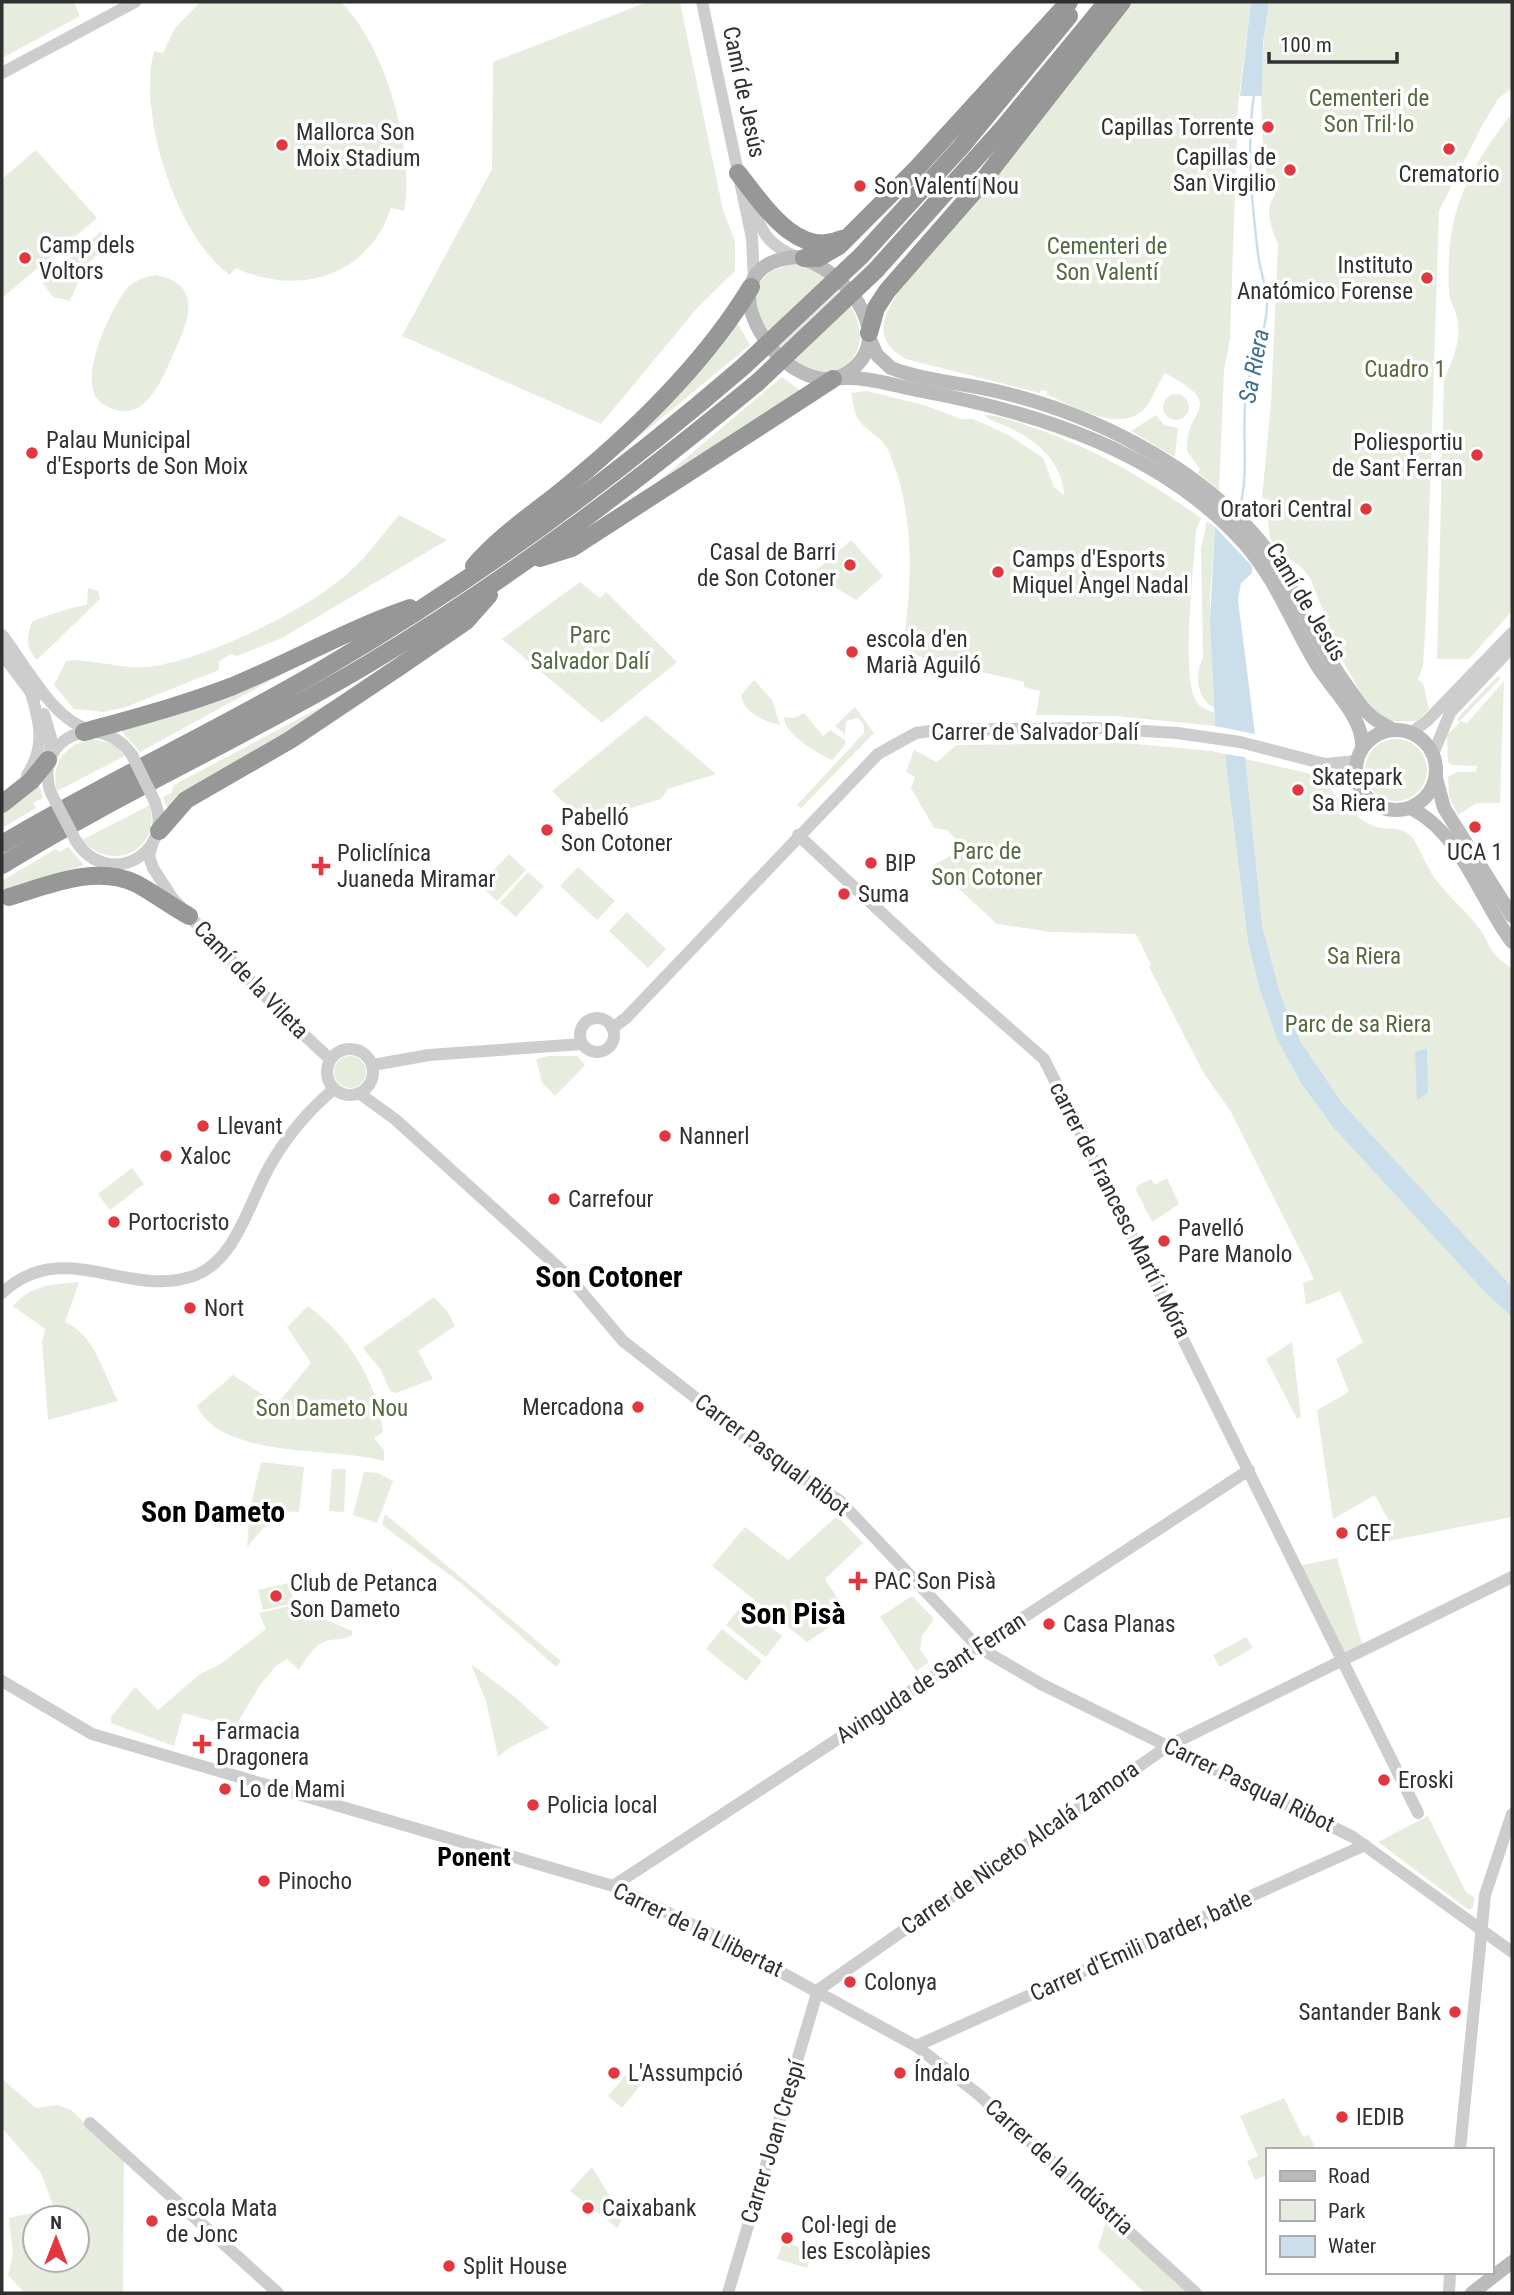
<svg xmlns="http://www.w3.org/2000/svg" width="1514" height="2295" font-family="'Roboto Condensed',sans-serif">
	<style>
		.green { fill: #e6eddf; fill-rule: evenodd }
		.water { fill: #cbdeec }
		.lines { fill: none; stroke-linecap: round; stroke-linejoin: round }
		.stream { stroke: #cbdeec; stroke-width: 2.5 }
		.tertiary { stroke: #cdcdcd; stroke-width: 12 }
		.secondary { stroke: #bababa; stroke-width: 14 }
		.motorway { stroke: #979797; stroke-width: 18 }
		.tertiary-bridge { stroke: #cdcdcd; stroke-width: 12 }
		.motorway-bridge { stroke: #979797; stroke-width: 18 }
		.poi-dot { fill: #e2373e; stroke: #fff; stroke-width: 2.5 }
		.labels { text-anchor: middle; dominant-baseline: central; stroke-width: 7; stroke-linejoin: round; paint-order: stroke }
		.street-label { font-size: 23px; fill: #303030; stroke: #fff }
		.park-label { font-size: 23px; fill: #526b3e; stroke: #fff }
		.poi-label { font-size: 23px; fill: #303030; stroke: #fff; text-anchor: start }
		.water-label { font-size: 24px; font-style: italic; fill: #3f6e91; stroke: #fff }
		.quarter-label { font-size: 26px; font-weight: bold; fill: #000; stroke: #fff }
		.district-label { font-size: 30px; font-weight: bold; fill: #000; stroke: #fff }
	</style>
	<rect width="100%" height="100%" fill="#fff"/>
	<g class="green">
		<polygon points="2,2 74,2 80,16 2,58"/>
		<path d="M200,2h141c44,44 75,148 63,209l-13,-3c-22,68 -92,89 -155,60l-6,7c-54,-38 -93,-163 -76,-224l9,2 12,-25z"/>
		<polygon points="647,2 680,2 723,210 735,241 735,271 698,307 601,424 402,336 492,169 493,62"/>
		<path d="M1130,2h121l-13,103 -8,233 -6,33 -5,119 -21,-17 2,-4 -13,-18c-3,-44 43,-43 -22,-78 -7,10 -11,23 -18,33 -25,31 -72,-1 -101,-11l2,-3 -6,-2 -2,3 -134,-34c-33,-19 -25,-40 -7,-68z"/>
		<path d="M1269,2h243v86l-14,11 -15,25 -44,87 -13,405 -3,50 -5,14 5,3 6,26 -12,12h-30l-16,-9 -42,-77v-10l-19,-47 -10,-12 -19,-12 -11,-16 -3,-25 2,-13 -7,-2 9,-95 7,-159c-7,-14 -14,-36 -3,-49l-2,-12 -6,-2c-8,-59 -8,-121 2,-179z"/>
		<path d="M1512,113v498l-43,48h-32l7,-280c9,-19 18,-40 13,-62 -2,-9 -8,-17 -8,-25 -4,-79 16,-117 63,-179z"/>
		<polygon points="36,150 97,218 2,298 2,179"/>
		<polygon points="102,231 112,241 86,265 70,301 53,297 42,282"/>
		<path d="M793,264c36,1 88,62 58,96 -41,47 -131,-59 -79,-89 6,-3 14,-5 21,-7z"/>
		<path d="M156,275c12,3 25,7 30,19 8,20 -6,43 -13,61 -13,29 -31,74 -70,49 -29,-19 6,-90 21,-112 8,-11 19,-15 32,-17z"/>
		<polygon points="737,322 750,345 612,459"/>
		<polygon points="782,377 801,391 648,490"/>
		<path d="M867,391l60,15 34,13h12l36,16 34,23 11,29 10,8c-1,-31 -25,-53 -52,-66 -9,-5 -23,-8 -28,-14 15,0 32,7 47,12 62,20 116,53 170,91l-5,12c-2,37 -14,136 -2,167 4,10 11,13 20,15l1,14 -99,-10 -80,-1 4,-24 -16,-4v-5l-98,-23 -23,-10c9,-68 13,-135 -15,-199 -6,-13 -22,-19 -30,-31 -4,-6 -5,-18 -7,-26z"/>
		<circle cx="1176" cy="407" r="13"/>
		<polygon points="1156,415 1164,425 1178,428 1175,457 1131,431"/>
		<path d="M399,515l48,25 -165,98 -45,18 -7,-2 -11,8v8l-93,37 -22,5 -30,-3 -20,-24 12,-24c17,-4 55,8 80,6 54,-5 153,-53 195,-88 23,-18 39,-41 58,-64z"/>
		<path d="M1207,521l8,6 -5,74 4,107c-17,-9 -20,-35 -11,-50l-2,-109z"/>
		<polygon points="851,540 883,576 856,600 812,574"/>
		<polygon points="580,582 600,598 606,592 677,662 602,723 502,639"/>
		<path d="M88,588l10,3 2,8 -63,61c-11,-12 -11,-23 -5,-38 9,-5 46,-17 55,-17z"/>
		<polygon points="312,658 140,752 122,732 123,730 161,719"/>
		<polygon points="1499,675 1500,679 1460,721 1467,723 1504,681 1500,803 1477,803 1458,815 1449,797 1448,777 1457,772 1476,772 1477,766 1452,765 1448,762 1447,735 1460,722 1457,720 1461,714"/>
		<path d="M754,680l18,20 8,25c-15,-4 -37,-12 -39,-30z"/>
		<polygon points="334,700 336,701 168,811 163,797 171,793 174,785"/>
		<polygon points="855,707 874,733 801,808 797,805 864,733 864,725 858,718 846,721 845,734 835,726"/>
		<path d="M804,713l19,23 7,-6 15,10v5l-13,15c-14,-6 -49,-27 -48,-43l10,1z"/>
		<polygon points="646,715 716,774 668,789 661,799 584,822 552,791"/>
		<circle cx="1396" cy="770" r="31"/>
		<path d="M93,739l21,5 11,12 -68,35c-7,-28 8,-47 36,-52z"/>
		<path d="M1125,743l87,8 112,26c6,17 34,45 53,50 12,3 25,-1 35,10 6,7 15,31 24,43 13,17 30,31 43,48 7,9 10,20 17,28 5,6 12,7 16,14v547l-124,24 2,-18 -15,-28 -42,24 -16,-109 32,-18 -13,-33 27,-17 -23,-51 -34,14 -3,-22 11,-4 -7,-15 -76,-152 -28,-40 -54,-105 2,-2 -15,-31 -85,-2 -54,-8 -64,-59 20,-10 3,-15 -9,-10 -13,-2 -23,-40 4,-11 -9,-5 8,-22 23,12 19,-17z"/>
		<polygon points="38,780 43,798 33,803 36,808 2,828 2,810"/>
		<path d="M150,805c12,45 -38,69 -68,35z"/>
		<polygon points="68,847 84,865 2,895 2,881 56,849 59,852"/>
		<polygon points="509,854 526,870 497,901 480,885"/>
		<polygon points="578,867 615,901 597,920 560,886"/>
		<polygon points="528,872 544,886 516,917 500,903"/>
		<polygon points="627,912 666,949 648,968 609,931"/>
		<polygon points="548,1056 577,1056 585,1065 555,1096 542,1082 536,1059"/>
		<circle cx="350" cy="1072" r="16"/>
		<polygon points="132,1168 144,1184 110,1210 98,1194"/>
		<polygon points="1167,1178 1179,1204 1152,1222 1136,1190 1137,1186 1151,1179 1155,1185"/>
		<path d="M79,1282l-14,40c30,13 38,51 53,79l-70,19 -6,-78 3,-13 -32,-23c18,-21 39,-22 66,-24z"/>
		<polygon points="434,1297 447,1311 455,1326 418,1351 433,1379 396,1393 390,1391 381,1370 363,1348"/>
		<path d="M308,1306c41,30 69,75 75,126l-9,6 10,12v11c-51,-15 -161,-1 -187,-55l36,-31 44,29 34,-41 -24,-36z"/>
		<polygon points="1292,1342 1301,1417 1297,1419 1266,1359"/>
		<polygon points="261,1462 304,1467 299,1512 278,1511 247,1547 250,1508"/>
		<polygon points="332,1469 346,1469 344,1512 329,1511"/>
		<polygon points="364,1472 378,1473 393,1481 377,1523 353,1515"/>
		<polygon points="385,1514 561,1661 556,1667 462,1584 382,1525"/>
		<polygon points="837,1516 863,1543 825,1579 848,1615 807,1642 712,1566 745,1527 788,1560"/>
		<polygon points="1337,1558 1364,1650 1341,1661 1298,1566"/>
		<polygon points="289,1583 294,1603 263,1610 258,1590"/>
		<polygon points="912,1596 934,1619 922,1636 920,1650 929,1662 916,1671 880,1617"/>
		<path d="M293,1605l59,26v4c-9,5 -14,4 -23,5 -14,3 -23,19 -30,30l-12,-11 -12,8 -15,18 -25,42 -52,-14 -9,33 -63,-23v-6l24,-30 23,23 42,-36 19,-9 47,-36 -7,-16z"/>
		<polygon points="742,1605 782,1636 766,1657 726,1625"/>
		<polygon points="722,1629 762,1661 746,1681 706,1649"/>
		<polygon points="1246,1637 1253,1648 1219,1667 1213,1655"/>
		<polygon points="471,1664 515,1697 549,1728 509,1748 498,1757 486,1701"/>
		<polygon points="1428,1816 1466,1892 1475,1898 1473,1907 1469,1910 1378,1842"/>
		<polygon points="629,2071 643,2082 622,2108 608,2096"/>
		<path d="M2,2079l34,29 22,-3 13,5 53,50 -1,133h-98l-17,-18 5,-21 -4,-36 45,-10 -13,-35 -39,-45zM35,2218h42v42h-42z"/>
		<polygon points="1284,2098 1303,2137 1309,2135 1316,2150 1267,2150 1267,2175 1255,2180 1247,2161 1258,2156 1240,2116"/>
		<polygon points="592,2167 623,2218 617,2228 570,2191"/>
		<polygon points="1108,2215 1190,2293 1146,2293 1142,2290 1098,2248"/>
		<polygon points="783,2242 813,2251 807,2268 777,2259"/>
	</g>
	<g class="water">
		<polygon points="1251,2 1269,2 1263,43 1262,96 1240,96"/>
		<polygon points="1215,527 1252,566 1252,573 1241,583 1238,600 1255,734 1215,726 1210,620"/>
		<polygon points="1225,754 1245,757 1262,926 1280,994 1300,1041 1342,1103 1512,1287 1512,1317 1485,1292 1333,1127 1301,1083 1278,1041 1260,990 1248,941"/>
		<polygon points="1427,1049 1428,1093 1417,1100 1415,1052"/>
	</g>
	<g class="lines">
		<path class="stream" d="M1239,511c11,-39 2,-77 7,-117 3,-31 22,-61 21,-93 -1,-15 -7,-31 -9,-47 -6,-49 -12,-110 -4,-159"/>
		<g class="tertiary">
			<polyline points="702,2 752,238 754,281"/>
			<polyline points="2,73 135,2"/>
			<path d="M751,207c13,28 17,37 45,50"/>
			<path d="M2,635c23,29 52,88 90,95"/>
			<polyline points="2,654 35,698"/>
			<polyline points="44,714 51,738 50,756"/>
			<polyline points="1412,732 1427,721 1512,633"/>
			<polyline points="1433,754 1450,713 1512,647"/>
			<polyline points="1325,764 1358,784"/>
			<path d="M27,775c19,-28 13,-52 4,-82"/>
			<path d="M51,793c-20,-54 48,-85 81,-38"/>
			<polyline points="798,835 943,970 1044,1059 1418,1813"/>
			<path d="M76,841c31,49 99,14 79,-39"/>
			<polyline points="152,845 149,856 153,868 173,899 288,1020 330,1059"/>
			<circle cx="597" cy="1035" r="17"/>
			<polyline points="612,1028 626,1018 878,754 916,733 938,730 1096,728 1177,733 1240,742 1325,764 1357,761"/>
			<circle cx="350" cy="1072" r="23"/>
			<polyline points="373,1065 429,1055 582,1044"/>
			<polyline points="359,1093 396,1120 569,1277 623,1341 779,1463 839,1500 978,1647 1041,1684 1353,1837 1512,1952"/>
			<path d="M2,1293c62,-58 128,8 194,-18 42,-17 54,-77 76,-113 16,-27 38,-53 62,-73"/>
			<polyline points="2,1681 92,1734 613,1886 713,1935 916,2046 978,2094 1196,2293"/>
			<polyline points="613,1886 1249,1470"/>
			<polyline points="818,1990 1168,1746 1512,1577"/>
			<polyline points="916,2046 1365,1845"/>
			<polyline points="90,2123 278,2293"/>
			<polyline points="1460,2150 1485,1895 1512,1814"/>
			<polyline points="728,2293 818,1990"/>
			<polyline points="1449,2293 1450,2272"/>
		</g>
		<g class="secondary">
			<path d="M796,257c44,8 104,77 54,114 -58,43 -161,-105 -54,-114z"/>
			<path d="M869,337l8,18 14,13c34,13 73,15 109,24 92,22 188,70 252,140 42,46 59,105 95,154 7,9 14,22 23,29 6,6 15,10 22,14"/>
			<path d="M833,379c32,-4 58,6 89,12 117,22 239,60 322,152 31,35 47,78 71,119 14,25 50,56 47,86"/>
			<circle cx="1396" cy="770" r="40"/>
			<polyline points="1436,778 1444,808 1512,916"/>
			<path d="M1410,808c51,24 70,92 102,134"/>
			<polyline points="1472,2293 1512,2262"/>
		</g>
		<g class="motorway">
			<path d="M738,173c24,30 59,87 104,66"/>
			<polyline points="861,256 961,147 1069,16"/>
			<polyline points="804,258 818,258 839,246 917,168 1069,2"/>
			<polyline points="876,270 1004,127 1107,2"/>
			<polyline points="869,333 876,308 887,291 977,188 1122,2"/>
			<polyline points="540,558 572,548 833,379"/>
			<path d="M474,566c28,-33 64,-55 97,-83 67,-55 135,-122 180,-196"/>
			<path d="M84,732c50,-14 100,-27 149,-46 60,-25 116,-57 177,-78"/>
			<polyline points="2,804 31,781 48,760"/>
			<polyline points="159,831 186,800 290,740 399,667 466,621 489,595"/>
			<path d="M2,844c104,-62 215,-113 321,-175 150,-87 290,-190 421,-303"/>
			<path d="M2,865c119,-73 247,-130 366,-201 139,-83 266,-180 390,-282"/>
			<path d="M9,897c40,-12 88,-33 128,-13 18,10 34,22 52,32"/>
		</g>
		<g class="tertiary-bridge">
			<polyline points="132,755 155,802"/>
			<polyline points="51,793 76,841"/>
		</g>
		<g class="motorway-bridge">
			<polyline points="744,366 861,256"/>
			<polyline points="758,382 876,270"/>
		</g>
	</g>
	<g class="poi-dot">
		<circle cx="1268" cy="127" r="7"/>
		<circle cx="282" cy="145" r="7"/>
		<circle cx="1449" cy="149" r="7"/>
		<circle cx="1290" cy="170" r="7"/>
		<circle cx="860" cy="186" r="7"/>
		<circle cx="25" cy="258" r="7"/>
		<circle cx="1427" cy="278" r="7"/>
		<circle cx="32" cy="453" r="7"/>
		<circle cx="1477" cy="455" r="7"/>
		<circle cx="1366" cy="509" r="7"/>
		<circle cx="850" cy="565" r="7"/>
		<circle cx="998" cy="572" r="7"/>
		<circle cx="852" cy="652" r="7"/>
		<circle cx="1298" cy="790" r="7"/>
		<circle cx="1475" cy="827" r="7"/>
		<circle cx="547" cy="830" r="7"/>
		<circle cx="871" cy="863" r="7"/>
		<path d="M317.5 855.5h7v7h7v7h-7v7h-7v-7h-7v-7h7z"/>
		<circle cx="844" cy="894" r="7"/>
		<circle cx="203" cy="1126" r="7"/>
		<circle cx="665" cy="1136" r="7"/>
		<circle cx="166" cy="1156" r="7"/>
		<circle cx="554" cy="1199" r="7"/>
		<circle cx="114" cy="1222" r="7"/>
		<circle cx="1164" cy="1241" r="7"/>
		<circle cx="190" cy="1308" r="7"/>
		<circle cx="638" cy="1407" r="7"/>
		<circle cx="1342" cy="1533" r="7"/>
		<path d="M854.5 1570.5h7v7h7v7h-7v7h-7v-7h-7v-7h7z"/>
		<circle cx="276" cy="1596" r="7"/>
		<circle cx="1049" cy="1624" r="7"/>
		<path d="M198.5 1733.5h7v7h7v7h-7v7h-7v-7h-7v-7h7z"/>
		<circle cx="1384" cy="1780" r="7"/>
		<circle cx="225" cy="1789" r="7"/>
		<circle cx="533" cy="1805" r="7"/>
		<circle cx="264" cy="1881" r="7"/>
		<circle cx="850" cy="1982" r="7"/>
		<circle cx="1455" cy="2012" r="7"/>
		<circle cx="614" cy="2073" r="7"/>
		<circle cx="900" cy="2073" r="7"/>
		<circle cx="1342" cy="2117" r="7"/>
		<circle cx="588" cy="2208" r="7"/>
		<circle cx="152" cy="2221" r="7"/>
		<circle cx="787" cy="2238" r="7"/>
		<circle cx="449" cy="2266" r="7"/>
	</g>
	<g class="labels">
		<g class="street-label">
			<text transform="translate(744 92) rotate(78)">Camí de Jesús</text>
			<text transform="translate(1306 602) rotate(59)">Camí de Jesús</text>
			<text x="1035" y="732">Carrer de Salvador Dalí</text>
			<text transform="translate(251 980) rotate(46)">Camí de la Vileta</text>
			<text transform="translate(1120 1210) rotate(63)">carrer de Francesc Martí i Móra</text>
			<text transform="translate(772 1455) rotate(37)">Carrer Pasqual Ribot</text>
			<text transform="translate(931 1678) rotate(-33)">Avinguda de Sant Ferran</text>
			<text transform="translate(1249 1785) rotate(26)">Carrer Pasqual Ribot</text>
			<text transform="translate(1020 1848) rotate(-35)">Carrer de Niceto Alcalá Zamora</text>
			<text transform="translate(698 1930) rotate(26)">Carrer de la Llibertat</text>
			<text transform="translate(1141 1946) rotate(-24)">Carrer d'Emili Darder, batle</text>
			<text transform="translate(773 2142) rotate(-73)">Carrer Joan Crespí</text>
			<text transform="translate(1059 2167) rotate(42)">Carrer de la Indústria</text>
		</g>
		<g class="park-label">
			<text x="1369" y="98">Cementeri de<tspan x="1369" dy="26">Son Tril·lo</tspan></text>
			<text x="1107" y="246">Cementeri de<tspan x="1107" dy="26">Son Valentí</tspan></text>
			<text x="1405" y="369">Cuadro 1</text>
			<text x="590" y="635">Parc<tspan x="590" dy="26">Salvador Dalí</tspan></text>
			<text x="987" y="851">Parc de<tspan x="987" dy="26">Son Cotoner</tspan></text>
			<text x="1364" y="956">Sa Riera</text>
			<text x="1358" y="1024">Parc de sa Riera</text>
			<text x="332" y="1408">Son Dameto Nou</text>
		</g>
		<g class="poi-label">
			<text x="1254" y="127" text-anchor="end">Capillas Torrente</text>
			<text x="296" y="132">Mallorca Son<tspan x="296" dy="26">Moix Stadium</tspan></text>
			<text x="1276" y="157" text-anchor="end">Capillas de<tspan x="1276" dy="26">San Virgilio</tspan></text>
			<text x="1449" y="174" text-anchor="middle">Crematorio</text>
			<text x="874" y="186">Son Valentí Nou</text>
			<text x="39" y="245">Camp dels<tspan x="39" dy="26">Voltors</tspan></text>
			<text x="1413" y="265" text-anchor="end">Instituto<tspan x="1413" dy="26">Anatómico Forense</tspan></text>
			<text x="46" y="440">Palau Municipal<tspan x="46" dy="26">d'Esports de Son Moix</tspan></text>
			<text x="1463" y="442" text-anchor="end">Poliesportiu<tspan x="1463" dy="26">de Sant Ferran</tspan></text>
			<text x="1352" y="509" text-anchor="end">Oratori Central</text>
			<text x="836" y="552" text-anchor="end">Casal de Barri<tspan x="836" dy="26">de Son Cotoner</tspan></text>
			<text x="1012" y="559">Camps d'Esports<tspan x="1012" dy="26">Miquel Àngel Nadal</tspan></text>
			<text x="866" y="639">escola d'en<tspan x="866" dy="26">Marià Aguiló</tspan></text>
			<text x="1312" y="777">Skatepark<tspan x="1312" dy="26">Sa Riera</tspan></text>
			<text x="561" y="817">Pabelló<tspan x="561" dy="26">Son Cotoner</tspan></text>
			<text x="1475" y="852" text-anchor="middle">UCA 1</text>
			<text x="337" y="853">Policlínica<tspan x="337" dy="26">Juaneda Miramar</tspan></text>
			<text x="885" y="863">BIP</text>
			<text x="858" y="894">Suma</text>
			<text x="217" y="1126">Llevant</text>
			<text x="679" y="1136">Nannerl</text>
			<text x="180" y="1156">Xaloc</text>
			<text x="568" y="1199">Carrefour</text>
			<text x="128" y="1222">Portocristo</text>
			<text x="1178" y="1228">Pavelló<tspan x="1178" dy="26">Pare Manolo</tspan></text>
			<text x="204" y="1308">Nort</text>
			<text x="624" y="1407" text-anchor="end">Mercadona</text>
			<text x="1356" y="1533">CEF</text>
			<text x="874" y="1581">PAC Son Pisà</text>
			<text x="290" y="1583">Club de Petanca<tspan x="290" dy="26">Son Dameto</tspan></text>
			<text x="1063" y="1624">Casa Planas</text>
			<text x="216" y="1731">Farmacia<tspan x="216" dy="26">Dragonera</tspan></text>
			<text x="1398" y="1780">Eroski</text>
			<text x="239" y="1789">Lo de Mami</text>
			<text x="547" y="1805">Policia local</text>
			<text x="278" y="1881">Pinocho</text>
			<text x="864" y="1982">Colonya</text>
			<text x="1441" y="2012" text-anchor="end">Santander Bank</text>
			<text x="628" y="2073">L'Assumpció</text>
			<text x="914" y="2073">Índalo</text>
			<text x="1356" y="2117">IEDIB</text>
			<text x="166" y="2208">escola Mata<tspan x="166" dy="26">de Jonc</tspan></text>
			<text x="602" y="2208">Caixabank</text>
			<text x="801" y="2225">Col·legi de<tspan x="801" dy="26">les Escolàpies</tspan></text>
			<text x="463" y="2266">Split House</text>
		</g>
		<g class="water-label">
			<text transform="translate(1254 366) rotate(-79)">Sa Riera</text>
		</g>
		<g class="quarter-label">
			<text x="474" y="1857">Ponent</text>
		</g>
		<g class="district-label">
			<text x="609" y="1276">Son Cotoner</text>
			<text x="213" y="1511">Son Dameto</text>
			<text x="793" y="1613">Son Pisà</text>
		</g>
	</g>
	<rect width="1514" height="2295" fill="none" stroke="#303030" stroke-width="7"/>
	<rect x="1266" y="2148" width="228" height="126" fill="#ffffff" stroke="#acacac" stroke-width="2"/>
	<rect x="1280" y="2171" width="35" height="10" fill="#bababa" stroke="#acacac" stroke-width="2"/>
	<text x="1328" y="2183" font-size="21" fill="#303030">Road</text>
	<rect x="1280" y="2200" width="35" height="21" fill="#e6eddf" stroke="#acacac" stroke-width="2"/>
	<text x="1328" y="2218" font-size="21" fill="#303030">Park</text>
	<rect x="1280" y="2236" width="35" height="21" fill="#cbdeec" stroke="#acacac" stroke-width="2"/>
	<text x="1328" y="2253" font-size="21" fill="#303030">Water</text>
	<g transform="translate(56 2239)"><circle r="33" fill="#ffffff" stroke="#acacac" stroke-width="2"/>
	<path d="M0-5L12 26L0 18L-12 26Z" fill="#e2373e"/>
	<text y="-10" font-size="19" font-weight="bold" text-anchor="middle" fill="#303030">N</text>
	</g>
	<path d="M1269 52v10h128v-10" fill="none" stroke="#303030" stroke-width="3.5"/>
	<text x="1280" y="52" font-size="21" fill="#303030" stroke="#ffffff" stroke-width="5" paint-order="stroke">100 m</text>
</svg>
